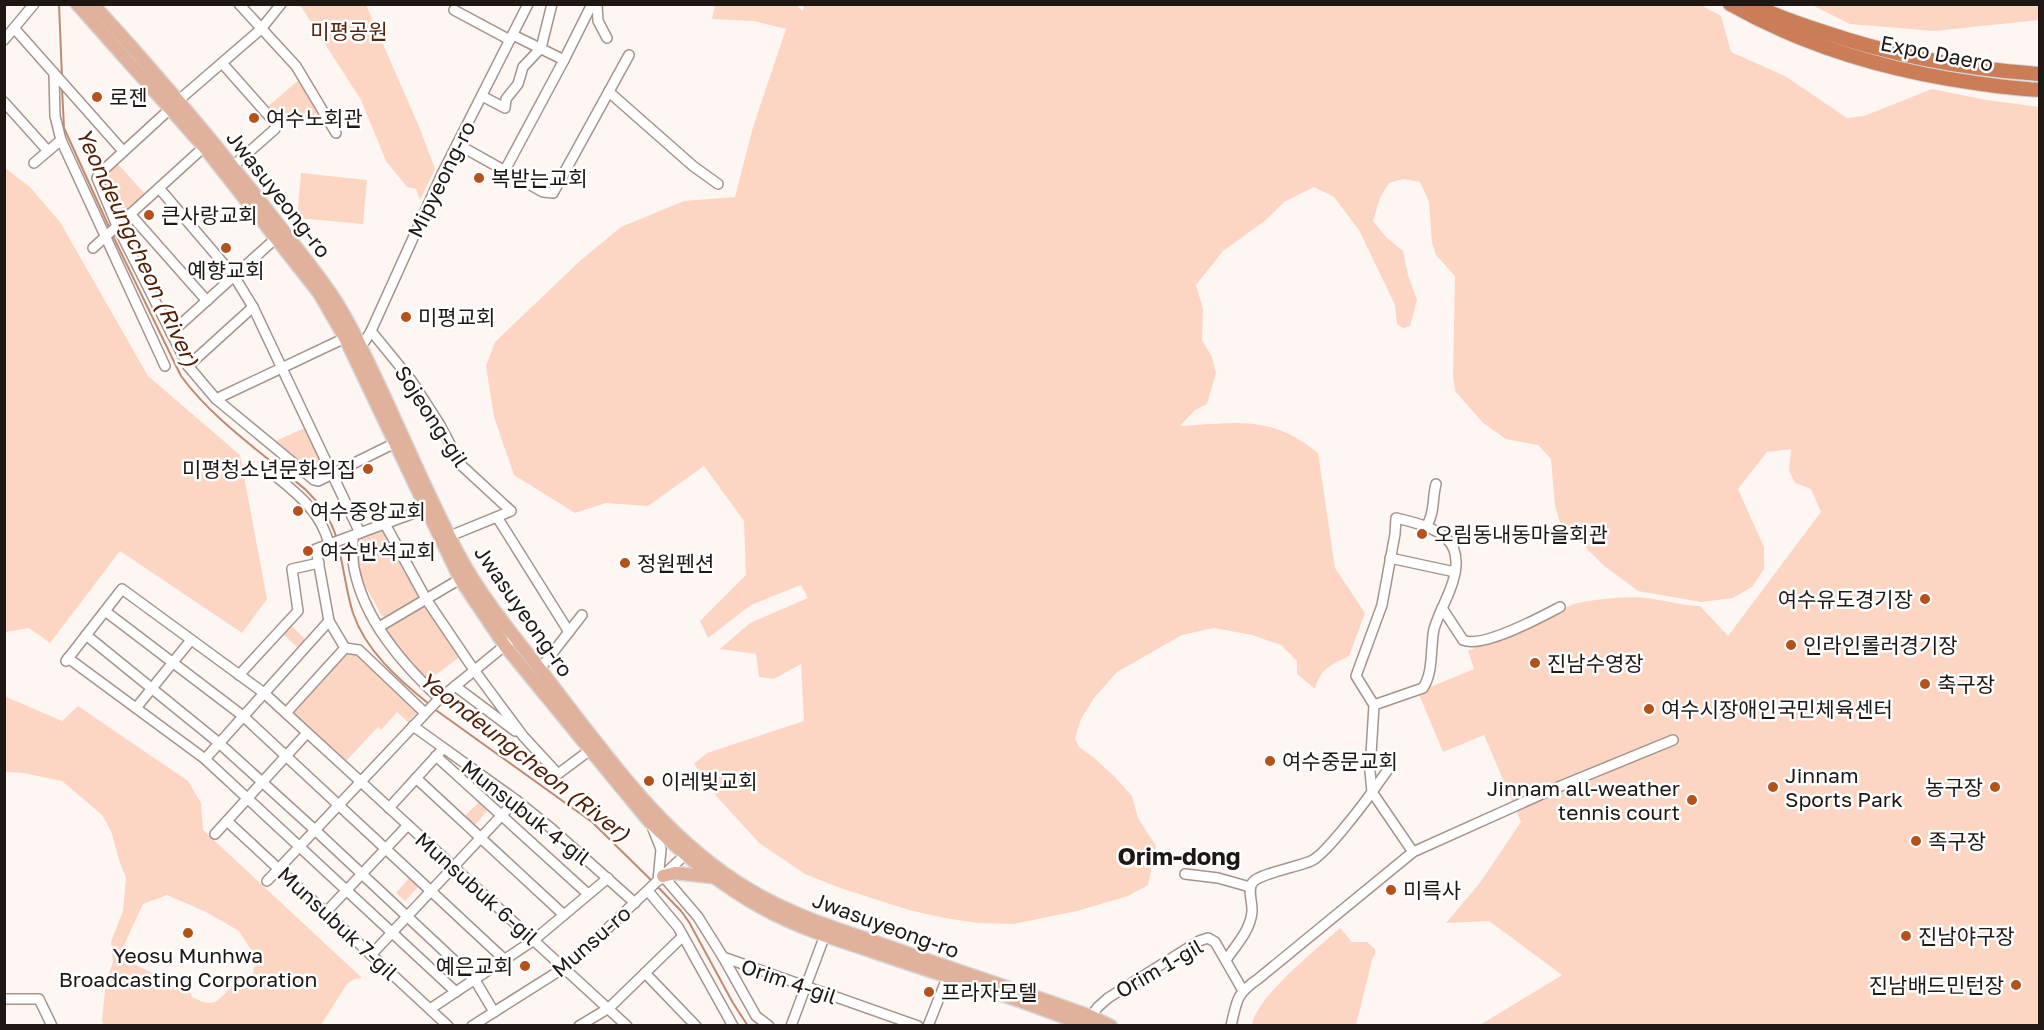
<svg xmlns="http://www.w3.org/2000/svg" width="2044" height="1030" font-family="'Golos Text','Noto Sans KR',sans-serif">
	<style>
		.green { fill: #fdd5c3; fill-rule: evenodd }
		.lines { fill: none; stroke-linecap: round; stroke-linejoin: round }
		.stream { stroke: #be8a72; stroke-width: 2 }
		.minor-casing { stroke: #a6948c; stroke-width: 12 }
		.major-casing { stroke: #d6d5d5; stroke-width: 15 }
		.highway-casing { stroke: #d6d5d5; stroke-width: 16 }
		.minor { stroke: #fff; stroke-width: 9 }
		.major { stroke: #e0b19b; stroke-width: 12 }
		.highway { stroke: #cb7d58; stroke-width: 14 }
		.poi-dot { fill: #b5521b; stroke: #fff; stroke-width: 2 }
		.labels { text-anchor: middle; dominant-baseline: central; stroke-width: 5; stroke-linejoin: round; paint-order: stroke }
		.park-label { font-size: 21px; fill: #57250b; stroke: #fff }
		.street-label { font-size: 21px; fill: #1e1714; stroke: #fff }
		.poi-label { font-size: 21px; fill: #1e1714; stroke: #fff; text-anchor: start }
		.water-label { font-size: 22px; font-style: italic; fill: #4f1e03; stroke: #fff }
		.quarter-label { font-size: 24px; font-weight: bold; fill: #1e1714; stroke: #fff }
	</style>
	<rect width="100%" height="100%" fill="#fef6f2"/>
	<g class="green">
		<path d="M804,4l897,1 20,11 10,36 54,24 62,42 17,-2 68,-27 54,11 53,7v918h-559l82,-50 -73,-54 -43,2 33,-39 42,-62 -37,-87 -41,17 -25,-60 56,-23 -6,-18 106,-47c23,-5 56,-9 79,-5 16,2 30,7 47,7l28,30 93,-124 -10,-23 -16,-6 -6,-12 2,-22 -24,3 -29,37 26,58v22l-12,18 -19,11 -32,4 -63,-11 -35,-26 -43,-43 -5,-16 -4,-47 -13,-14 -32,-6 -23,-16 -28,-32 -2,-15 2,-100 -19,-21 -4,-12 -3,-41 -9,-20 -17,-3 -14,4 -9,15 -7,23 13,16 17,14 5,24 9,25 -7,26 -7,2 -6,-4 -2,-19 -36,-75 -25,-33 -20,-10 -30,15 -18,18 -43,31 -27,34 7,24 -1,31 10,17 4,16 -9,31 -12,6 -15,16c57,-3 90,-12 138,27l17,115 30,45 -16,43c-17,9 -29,12 -34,33l-18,-15v-13l-16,-16 -29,-10 -38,-7 -32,7 -65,37 -23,26 -13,21 -6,19 4,9 14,10 22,20 17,19 6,22 18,28 -8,39 -20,11 -51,15 -64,13 -35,-1 -33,-5 -36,-8 -69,-22 -35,-14 -46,-31 -41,-45 -24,-34 13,-11 97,-32 -3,-57 -27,15 -15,-2 -3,-23 -36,-5 30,-26 58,-25 -7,-13 -50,20 -43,33 -8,-17 46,-46 -2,-54 -40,-55 -56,40 -42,-3 -31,10 -61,-38 -20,-58 -8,-51 9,-24 86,-82 40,-33 63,-26 51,-4 18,-70 33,-98 -32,-8 -42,-2 3,-14h81l7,6z"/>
		<polygon points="300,5 366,5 420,129 435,169 420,200 416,189 407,187 386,161 361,100"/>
		<polygon points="1812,5 2039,5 2039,20 1934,31 1850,24"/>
		<polygon points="300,79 321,112 303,124 286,122 282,126 266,108"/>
		<polygon points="117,163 147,196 120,218 116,218 100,179"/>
		<polygon points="5,168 30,187 60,222 148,376 240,455 267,599 242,633 120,551 50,643 29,628 5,632"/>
		<polygon points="301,173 367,180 363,224 297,218"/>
		<polygon points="307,427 327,472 317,477 271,443"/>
		<polygon points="381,529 385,530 420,597 388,618 382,616 357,571 358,539"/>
		<polygon points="423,603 428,604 461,656 426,682 407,663 385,630 387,626"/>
		<polygon points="290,624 306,640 298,648 282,633"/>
		<polygon points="343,654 358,654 419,710 408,722 397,712 381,730 378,727 346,761 294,713 294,709"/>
		<path d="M4,696l58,25 16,-15 110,75 13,22 2,27 159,148 -8,1 -7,5 -26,41h-217l-2,-4 4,-40 7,-19 -2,-20 12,-31 3,-33 -7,-18 -8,-29 -9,-16 -40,-34 -39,-8 -18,-1zM167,895l39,17 33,19 12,19 11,12 -8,5 -3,19h-19c-16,17 -18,22 -40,11l-1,-4 -72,-37 24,-52z"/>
		<polygon points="479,802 488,810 475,825 465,816"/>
		<polygon points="410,877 419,886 405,901 396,893"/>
		<path d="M1340,928l12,14h15l8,7v5l-3,6 -16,65h-104c3,-27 66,-77 88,-97z"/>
	</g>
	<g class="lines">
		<g class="stream">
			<polyline points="59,4 62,77"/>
			<polyline points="62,88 64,128 110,229"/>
			<path d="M112,234l69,142c33,45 83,78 125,114 14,14 26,30 31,50"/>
			<path d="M338,545c6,23 8,46 15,68 12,37 46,67 76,91"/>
			<polyline points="433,708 592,822 652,881"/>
			<polyline points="656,885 681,911 689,922 733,1003 748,1026"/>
		</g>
		<g class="minor-casing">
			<g id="minor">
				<polyline points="239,4 296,66 336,133"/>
				<polyline points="597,4 598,21 607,38"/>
				<polyline points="454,10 510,40"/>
				<polyline points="14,28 123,151"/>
				<polyline points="513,35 564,60 592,4"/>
				<polyline points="4,40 34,4"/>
				<polyline points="222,63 276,124 275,129 233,166"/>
				<polyline points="54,73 55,116 61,140 165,366"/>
				<polyline points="609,92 693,166 718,184"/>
				<polyline points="482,96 505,108 506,99 518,84 523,67 541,48 552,4"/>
				<polyline points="179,100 261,29 281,4"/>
				<polyline points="4,102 48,151"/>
				<polyline points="171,108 99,174 97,178 117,226 188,366 216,399 314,480 318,481 395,443"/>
				<polyline points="457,144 543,192 553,193 629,55"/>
				<polyline points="34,163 61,140"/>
				<polyline points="505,170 564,60"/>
				<polyline points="159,188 234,276 253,307 360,533"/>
				<polyline points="130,214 207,301"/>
				<polyline points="93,248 204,147"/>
				<polyline points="371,331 411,380 440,425 461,465 511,511 450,536"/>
				<polyline points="171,333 275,239"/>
				<polyline points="356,347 365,341 371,331 442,174 528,4"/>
				<polyline points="188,366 253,307"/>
				<polyline points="216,399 345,338"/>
				<path d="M272,473c25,20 49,39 57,71"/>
				<polyline points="497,517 569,632"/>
				<polyline points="385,524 426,599 474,670 523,736 558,774 590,750"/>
				<path d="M1427,525c8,-13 5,-26 9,-41"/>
				<path d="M353,536c0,10 -1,22 1,32 10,52 48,96 86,131"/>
				<polyline points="1390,558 1455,572"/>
				<path d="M1442,608l21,32c19,9 78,-23 97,-33"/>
				<polyline points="105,611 243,716 505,960"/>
				<polyline points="379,627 460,579"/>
				<polyline points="86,635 219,743 315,830 475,980 494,1012"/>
				<polyline points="345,648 329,621 316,549 425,509"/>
				<polyline points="345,648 359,650 425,713"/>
				<polyline points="68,658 205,759 456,992"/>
				<polyline points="66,661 122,589 264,693 627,1026"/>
				<polyline points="540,669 582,615"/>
				<polyline points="239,675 298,611 292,569 319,563"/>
				<polyline points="455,686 515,731"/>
				<polyline points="136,708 191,640"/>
				<polyline points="286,713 345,648"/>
				<polyline points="413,726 516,800 552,829 635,903"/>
				<polyline points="436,756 588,894"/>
				<polyline points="205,759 329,621"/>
				<polyline points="1387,771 1372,792 1413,852"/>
				<polyline points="416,778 564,915"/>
				<polyline points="389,808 440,752"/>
				<polyline points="227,821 448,1026"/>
				<polyline points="653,829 661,849 658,881"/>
				<polyline points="215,834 307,733"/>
				<polyline points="1185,874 1218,878 1250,887"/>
				<polyline points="663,876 698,917 723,957 918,1026"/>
				<polyline points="267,881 437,701 514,638"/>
				<polyline points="648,891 678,927 733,1026"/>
				<polyline points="326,912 408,825"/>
				<polyline points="371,955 516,800"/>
				<polyline points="723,957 756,1016 769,1026"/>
				<path d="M1226,960c10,-15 24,-29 26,-48 1,-10 -6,-24 2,-31 9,-8 43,-14 57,-20 13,-5 51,-55 61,-69l-2,-21 4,-66 -18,-29 26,-71 13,-71 1,-16c43,10 74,21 54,72 -5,13 -12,25 -16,39 -4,19 0,42 -11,59l-49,17"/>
				<polyline points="645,973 696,1026"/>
				<polyline points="4,999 39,999 52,1026"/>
				<polyline points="430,1009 534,940 608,878"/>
				<polyline points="1087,1021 1098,1007 1108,998 1199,941 1208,938 1215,942 1242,989"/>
				<polyline points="472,1026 570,964 689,851"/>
				<polyline points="579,1026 609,1008 682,937"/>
				<polyline points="791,1026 825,935"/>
				<polyline points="928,1026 947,978"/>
				<path d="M1231,1026c6,-26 5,-32 27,-47l155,-127 138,-62 122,-50"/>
			</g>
		</g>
		<g class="major-casing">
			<g id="major">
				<path d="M77,4l127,143 115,146 26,45 115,241 45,67 142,173c34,34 72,65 115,89 34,19 72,31 109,43 72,25 145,46 215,75"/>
				<path d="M93,4c64,70 124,141 182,216 21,28 44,54 62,83 17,27 30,57 44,86 26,56 50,113 79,168 24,44 56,81 86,120 60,78 118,162 204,213 38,23 81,37 123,51 72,26 145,49 217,75l21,10"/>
				<polyline points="663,876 675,873 712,877"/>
			</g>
		</g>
		<g class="highway-casing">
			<g id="highway">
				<path d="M1730,4c76,43 159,67 245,79 21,3 43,6 65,7"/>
				<path d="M1751,4c24,12 48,20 73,28 70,24 142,37 216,42"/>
			</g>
		</g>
		<use href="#minor" class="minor"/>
		<use href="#major" class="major"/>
		<use href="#highway" class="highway"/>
	</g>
	<g class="poi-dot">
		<circle cx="97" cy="97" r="6"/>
		<circle cx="254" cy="118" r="6"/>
		<circle cx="479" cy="178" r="6"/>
		<circle cx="149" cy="215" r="6"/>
		<circle cx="226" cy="248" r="6"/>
		<circle cx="406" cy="317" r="6"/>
		<circle cx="368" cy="469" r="6"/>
		<circle cx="298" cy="511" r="6"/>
		<circle cx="1422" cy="534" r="6"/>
		<circle cx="308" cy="551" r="6"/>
		<circle cx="625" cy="563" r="6"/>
		<circle cx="1925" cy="599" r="6"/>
		<circle cx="1791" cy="645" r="6"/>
		<circle cx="1535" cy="663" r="6"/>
		<circle cx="1925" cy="684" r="6"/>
		<circle cx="1649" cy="709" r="6"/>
		<circle cx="1270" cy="761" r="6"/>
		<circle cx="649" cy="781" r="6"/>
		<circle cx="1773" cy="787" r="6"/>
		<circle cx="1995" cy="787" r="6"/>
		<circle cx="1692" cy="800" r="6"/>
		<circle cx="1916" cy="841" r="6"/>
		<circle cx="1391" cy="890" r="6"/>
		<circle cx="188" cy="933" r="6"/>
		<circle cx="1906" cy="936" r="6"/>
		<circle cx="525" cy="966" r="6"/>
		<circle cx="2016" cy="985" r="6"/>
		<circle cx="929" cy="992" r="6"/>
	</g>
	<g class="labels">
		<g class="park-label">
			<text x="349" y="31">미평공원</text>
		</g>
		<g class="street-label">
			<text transform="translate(1937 53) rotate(11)">Expo Daero</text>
			<text transform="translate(441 179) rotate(-64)">Mipyeong-ro</text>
			<text transform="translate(279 194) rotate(52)">Jwasuyeong-ro</text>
			<text transform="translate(432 416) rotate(57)">Sojeong-gil</text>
			<text transform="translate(524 611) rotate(55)">Jwasuyeong-ro</text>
			<text transform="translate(526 812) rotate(38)">Munsubuk 4-gil</text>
			<text transform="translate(477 888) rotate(42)">Munsubuk 6-gil</text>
			<text transform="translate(338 923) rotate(43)">Munsubuk 7-gil</text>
			<text transform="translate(886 925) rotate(20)">Jwasuyeong-ro</text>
			<text transform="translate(591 941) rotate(-41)">Munsu-ro</text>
			<text transform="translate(1159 968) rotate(-30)">Orim 1-gil</text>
			<text transform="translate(789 981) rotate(19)">Orim 4-gil</text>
		</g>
		<g class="poi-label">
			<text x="109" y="97">로젠</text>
			<text x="266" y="118">여수노회관</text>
			<text x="491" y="178">복받는교회</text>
			<text x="161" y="215">큰사랑교회</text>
			<text x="226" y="270" text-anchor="middle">예향교회</text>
			<text x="418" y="317">미평교회</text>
			<text x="356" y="469" text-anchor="end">미평청소년문화의집</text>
			<text x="310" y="511">여수중앙교회</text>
			<text x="1434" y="534">오림동내동마을회관</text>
			<text x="320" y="551">여수반석교회</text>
			<text x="637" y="563">정원펜션</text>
			<text x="1913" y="599" text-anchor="end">여수유도경기장</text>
			<text x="1803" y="645">인라인롤러경기장</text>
			<text x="1547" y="663">진남수영장</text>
			<text x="1937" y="684">축구장</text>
			<text x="1661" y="709">여수시장애인국민체육센터</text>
			<text x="1282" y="761">여수중문교회</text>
			<text x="1785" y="775">Jinnam<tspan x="1785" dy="24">Sports Park</tspan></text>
			<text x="661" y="781">이레빛교회</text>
			<text x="1983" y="787" text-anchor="end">농구장</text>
			<text x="1680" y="788" text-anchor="end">Jinnam all-weather<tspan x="1680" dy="24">tennis court</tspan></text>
			<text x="1928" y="841">족구장</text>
			<text x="1403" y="890">미륵사</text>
			<text x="1918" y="936">진남야구장</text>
			<text x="188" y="955" text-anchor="middle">Yeosu Munhwa<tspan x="188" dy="24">Broadcasting Corporation</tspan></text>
			<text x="513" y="966" text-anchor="end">예은교회</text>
			<text x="2004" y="985" text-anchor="end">진남배드민턴장</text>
			<text x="941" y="992">프라자모텔</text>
		</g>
		<g class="water-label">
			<text transform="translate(138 247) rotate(65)">Yeondeungcheon (River)</text>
			<text transform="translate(525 756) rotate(38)">Yeondeungcheon (River)</text>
		</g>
		<g class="quarter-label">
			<text x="1179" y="855">Orim-dong</text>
		</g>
	</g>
	<rect width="2044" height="1030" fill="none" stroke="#1e1714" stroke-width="12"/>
</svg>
